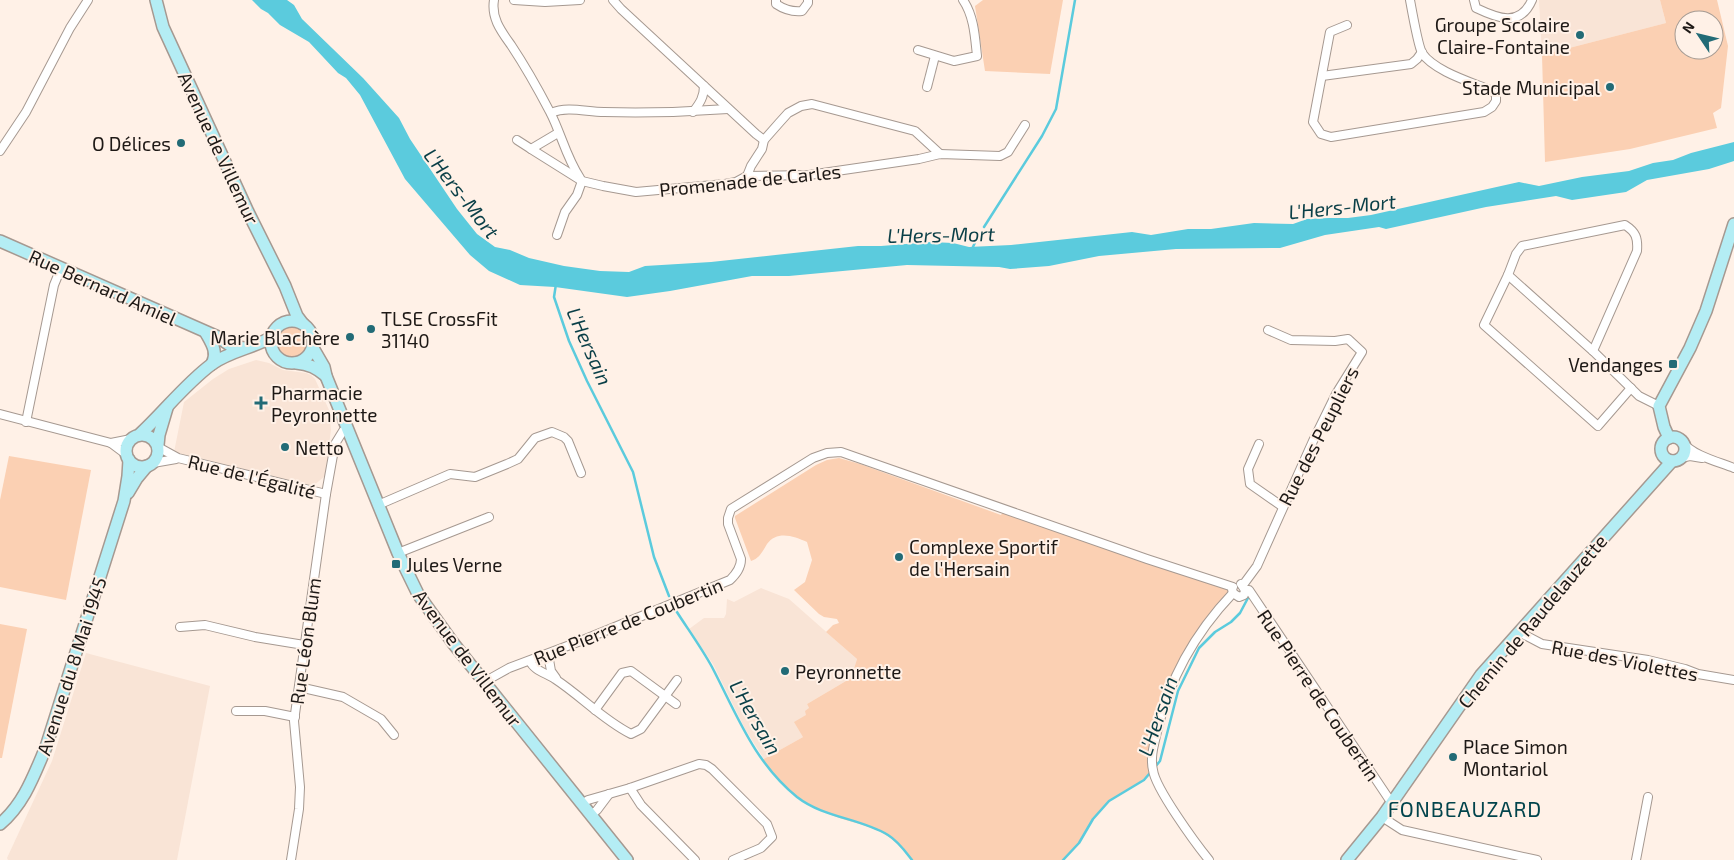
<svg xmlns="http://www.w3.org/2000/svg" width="1734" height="860" font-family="'Exo 2',sans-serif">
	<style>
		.built { fill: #f9e4d6 }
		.green { fill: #fbd0b3; fill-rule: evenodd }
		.water { fill: #5bcbdd }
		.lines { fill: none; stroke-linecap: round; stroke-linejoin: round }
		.stream { stroke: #5bcbdd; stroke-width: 2.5 }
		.street-casing { stroke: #a69991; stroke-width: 10 }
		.secondary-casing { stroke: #a69991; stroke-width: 14 }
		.street { stroke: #fff; stroke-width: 8 }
		.secondary { stroke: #b4edf4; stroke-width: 11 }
		.poi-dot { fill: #226b76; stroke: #fff1e7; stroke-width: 2 }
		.labels { text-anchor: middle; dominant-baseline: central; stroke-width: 4; stroke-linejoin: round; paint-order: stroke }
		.poi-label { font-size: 19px; fill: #1e1916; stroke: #fff1e7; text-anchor: start }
		.street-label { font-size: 19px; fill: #1e1916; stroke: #fff1e7 }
		.water-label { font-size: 20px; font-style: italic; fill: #0a3f47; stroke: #fff1e7 }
		.quarter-label { font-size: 21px; letter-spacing: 1px; fill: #02444c; stroke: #fff1e7 }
	</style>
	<rect width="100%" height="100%" fill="#fff1e7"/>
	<g class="built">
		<polygon points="1539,0 1660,0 1666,23 1542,55"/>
		<polygon points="256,360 269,363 283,370 306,373 311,375 315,379 329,410 331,430 325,476 313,486 174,452 184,402 213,379 229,369"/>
		<polygon points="761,588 789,599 857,659 851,678 807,704 809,708 807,715 803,737 764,759 745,729 713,664 689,629 704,618 724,618 726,614 727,599 734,602"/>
		<polygon points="86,653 210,686 177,860 8,860 7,858 52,761"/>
	</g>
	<g class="green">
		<polygon points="983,0 1063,0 1050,74 985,71 975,6"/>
		<path d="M1660,0h57l11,46 -7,62 -8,5 4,15 -87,21 -85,13 -3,-107 124,-32zM1684,20h30v30h-30z"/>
		<circle cx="293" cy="342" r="15"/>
		<polygon points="9,456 91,470 66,600 0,587 0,500"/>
		<path d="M839,458l21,6 141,51 4,-6 228,78 -41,58 -33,79 -6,47 -18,15 -26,15 -16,18 -14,24 -16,17h-151c-30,-40 -53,-31 -92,-50 -24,-11 -43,-29 -58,-50l41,-23 -9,-15 12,-7 -1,-4 4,-3 -2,-4 44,-26 6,-19 -31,-27 7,-7 6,-2 -2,-4 -13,-2 -5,-3 -25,-24 11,-8 7,-22 -5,-18c-13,-6 -30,-12 -40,2 -5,8 -7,14 -16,17l-16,-43v-2l81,-51 11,-5z"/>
		<polygon points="0,624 27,629 2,758 0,758"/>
	</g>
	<polygon class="water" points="252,0 287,0 294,5 302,19 363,78 399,118 410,139 457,209 477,234 495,247 510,250 529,258 564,266 600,271 629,272 645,266 711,262 858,246 881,246 931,242 953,243 969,247 1011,245 1132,232 1151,235 1188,229 1211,229 1254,223 1293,224 1307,219 1329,218 1348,218 1371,215 1519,182 1539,186 1582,177 1629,171 1653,163 1673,160 1691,153 1734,142 1734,161 1709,169 1647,180 1626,192 1572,200 1556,196 1486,207 1386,229 1379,227 1325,235 1280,248 1176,249 1099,256 1049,266 1010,269 999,267 907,265 789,276 752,276 670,291 627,297 555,287 520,285 489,271 470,255 405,179 360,95 346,78 338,73 309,42 280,25 268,13 261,9"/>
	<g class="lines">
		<g class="stream">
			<polyline points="984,227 1042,136 1056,109 1075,0"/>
			<polyline points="972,249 979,234"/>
			<polyline points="556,284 554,297 569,341 587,381 633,472 654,557 669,596"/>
			<path d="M675,609c12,19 26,38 37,58 25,48 42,95 85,130 27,21 63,21 91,38 10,6 17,16 24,25"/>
			<polyline points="1063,860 1079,843 1093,819 1109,801 1144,780 1160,761 1178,691 1199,648 1215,632 1231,622 1240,613 1249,596"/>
		</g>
		<g class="street-casing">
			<g id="street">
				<path d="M494,0c-3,18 7,31 17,45 14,21 27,44 39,67 11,21 16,45 30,66"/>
				<polyline points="514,0 545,2 580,0"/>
				<polyline points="613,0 621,9 756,134 764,140"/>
				<path d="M776,0v4c9,6 17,8 26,7l6,-8v-3"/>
				<path d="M1474,0l2,8c21,10 44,20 56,-8"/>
				<path d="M1347,25l-17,7 -17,90 8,12 10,3 153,-25 8,-5 4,-6v-7l-6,-4c-19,-8 -56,-19 -68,-37 -4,-8 -10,-42 -12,-53"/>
				<path d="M918,50l36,11 23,-5c-2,-19 -3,-40 -14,-56"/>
				<polyline points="1322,76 1411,64 1417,59 1422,52"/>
				<polyline points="927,87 935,56"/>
				<path d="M693,112c7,-9 11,-15 11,-26"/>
				<path d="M551,113c17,-7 35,-1 53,-1 41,1 83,0 124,-3"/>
				<polyline points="517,140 531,149 558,133"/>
				<polyline points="531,149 582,181 603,186 636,192 725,184 736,182 747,176 809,175 919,159 940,154 1000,156 1008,152 1025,125"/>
				<polyline points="0,151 26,112 70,28 88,0"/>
				<polyline points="747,176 751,166 762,149 764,140 779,123 788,113 801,106 812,104 915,131 940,154"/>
				<polyline points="557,235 565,212 577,195 582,181"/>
				<polyline points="1508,275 1593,351 1639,396 1659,406"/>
				<path d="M1593,351l44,-100c1,-13 -1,-19 -12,-26l-103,21 -6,8 -8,21 -24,50 114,101 33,-38"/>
				<polyline points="0,414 111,443 127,455"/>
				<polyline points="26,422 54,285 61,268"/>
				<path d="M1681,441c13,15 35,20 53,27"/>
				<polyline points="111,443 131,439"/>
				<polyline points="1259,444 1248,469 1250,484 1283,507"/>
				<polyline points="158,447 178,458 326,494"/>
				<polyline points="1680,458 1690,456 1702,458"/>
				<polyline points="153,463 176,459"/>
				<polyline points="378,505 450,474 475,477 507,464 518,459 535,438 552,432 564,437 568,441 581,473"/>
				<polyline points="398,553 489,517"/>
				<polyline points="1241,584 1245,590 1249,590 1389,799 1393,802"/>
				<polyline points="1243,585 1257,566 1313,441 1336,394 1362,352 1348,339 1335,341 1291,340 1268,330"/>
				<polyline points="1232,589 1233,593 1239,597 1244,595 1245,590"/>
				<polyline points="180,627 205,625 255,637 304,645"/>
				<polyline points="1519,632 1542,644 1648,660 1685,669 1698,674 1734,680"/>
				<polyline points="548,654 551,671 556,678"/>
				<path d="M530,661c4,10 17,12 25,18 26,17 48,41 76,55l10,-5 36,-49"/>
				<path d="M484,682l25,-14 69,-26 152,-62c6,-6 11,-12 11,-21l-13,-35v-6l3,-9 82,-51 14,-5 14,-1 306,107 86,28"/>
				<polyline points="299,687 343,697 381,719 394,735"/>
				<polyline points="595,710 622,673 631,671 676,704"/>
				<polyline points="236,711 265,711 295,717"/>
				<polyline points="630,788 641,805 695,860"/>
				<polyline points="582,804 588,800 630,788 699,764 706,765 712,769 767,824 772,837 761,848 733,860"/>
				<polyline points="591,815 597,810 609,794"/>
				<polyline points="1382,817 1402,830 1537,860"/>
				<polyline points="291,860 299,809 300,787 294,721 326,494 335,444 343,431 347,429"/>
				<path d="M1209,860c-13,-16 -54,-72 -56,-90 -3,-13 1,-25 4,-38 12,-53 38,-99 76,-139"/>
				<polyline points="1636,860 1648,797"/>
			</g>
		</g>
		<g class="secondary-casing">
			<g id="secondary">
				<polyline points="156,0 163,27 248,212 285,286 297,316 303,324"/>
				<polyline points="0,241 218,337 231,346 244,348"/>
				<circle cx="292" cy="342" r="21"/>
				<path d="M206,333c6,11 12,19 6,31"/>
				<polyline points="313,348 324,367 326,376 398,553 418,594 453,643 627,860"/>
				<path d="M296,363c13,1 21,5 30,13"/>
				<path d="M140,434c24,-22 45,-50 72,-70 18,-13 41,-16 60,-27"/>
				<circle cx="142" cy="451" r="16"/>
				<circle cx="1673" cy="449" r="12"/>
				<polyline points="1669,438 1664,427 1659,406 1690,348 1706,311 1734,224"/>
				<polyline points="158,445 159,435 167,408"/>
				<polyline points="128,493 137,478 147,466"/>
				<path d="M0,824c24,-20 34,-49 46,-77l78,-246 4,-25 1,-16"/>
				<polyline points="1347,860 1382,817 1481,675 1672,461"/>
			</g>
		</g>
		<use href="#street" class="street"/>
		<use href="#secondary" class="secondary"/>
	</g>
	<g class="poi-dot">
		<circle cx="1580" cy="35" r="5"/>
		<circle cx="1610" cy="87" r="5"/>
		<circle cx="181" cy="143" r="5"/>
		<circle cx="371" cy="329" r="5"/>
		<circle cx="350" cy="337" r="5"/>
		<rect x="1668" y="359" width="10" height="10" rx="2.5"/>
		<path d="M258.5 395.5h5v5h5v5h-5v5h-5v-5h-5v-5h5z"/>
		<circle cx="285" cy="447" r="5"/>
		<circle cx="899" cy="557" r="5"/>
		<rect x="391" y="559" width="10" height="10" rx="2.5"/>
		<circle cx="785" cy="671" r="5"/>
		<circle cx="1453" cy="757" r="5"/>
	</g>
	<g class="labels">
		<g class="poi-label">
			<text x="1570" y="24" text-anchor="end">Groupe Scolaire<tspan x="1570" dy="22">Claire-Fontaine</tspan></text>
			<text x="1600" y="87" text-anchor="end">Stade Municipal</text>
			<text x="171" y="143" text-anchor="end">O Délices</text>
			<text x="381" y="318">TLSE CrossFit<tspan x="381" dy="22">31140</tspan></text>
			<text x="340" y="337" text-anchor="end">Marie Blachère</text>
			<text x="1663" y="364" text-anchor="end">Vendanges</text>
			<text x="271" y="392">Pharmacie<tspan x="271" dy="22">Peyronnette</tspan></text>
			<text x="295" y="447">Netto</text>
			<text x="909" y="546">Complexe Sportif<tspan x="909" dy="22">de l'Hersain</tspan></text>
			<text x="406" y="564">Jules Verne</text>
			<text x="795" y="671">Peyronnette</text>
			<text x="1463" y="746">Place Simon<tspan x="1463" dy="22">Montariol</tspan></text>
		</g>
		<g class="street-label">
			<text transform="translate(219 148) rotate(65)">Avenue de Villemur</text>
			<text transform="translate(750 180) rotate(-6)">Promenade de Carles</text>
			<text transform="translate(103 287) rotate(24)">Rue Bernard Amiel</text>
			<text transform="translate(1318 436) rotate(-63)">Rue des Peupliers</text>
			<text transform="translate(252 476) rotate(14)">Rue de l'Égalité</text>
			<text transform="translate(628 621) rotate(-22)">Rue Pierre de Coubertin</text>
			<text transform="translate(1532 621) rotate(-50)">Chemin de Raudelauzette</text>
			<text transform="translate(305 641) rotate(-82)">Rue Léon Blum</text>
			<text transform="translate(468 658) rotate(53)">Avenue de Villemur</text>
			<text transform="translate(1625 660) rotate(11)">Rue des Violettes</text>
			<text transform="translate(71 666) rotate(-72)">Avenue du 8 Mai 1945</text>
			<text transform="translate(1319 695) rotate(56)">Rue Pierre de Coubertin</text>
		</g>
		<g class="water-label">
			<text transform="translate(462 193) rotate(52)">L'Hers-Mort</text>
			<text transform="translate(1342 206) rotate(-6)">L'Hers-Mort</text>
			<text transform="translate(941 234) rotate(-1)">L'Hers-Mort</text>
			<text transform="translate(590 346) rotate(66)">L'Hersain</text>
			<text transform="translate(1157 716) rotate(-71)">L'Hersain</text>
			<text transform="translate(756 717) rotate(60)">L'Hersain</text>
		</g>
		<g class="quarter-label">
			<text x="1465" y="808">FONBEAUZARD</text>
		</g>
	</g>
	<g transform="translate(1699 35) rotate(305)"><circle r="24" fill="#fff1e7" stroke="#a59b93"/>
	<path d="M0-4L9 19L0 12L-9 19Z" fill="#226b76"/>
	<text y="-8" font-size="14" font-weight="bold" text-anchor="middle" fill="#1e1916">N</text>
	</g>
</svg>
